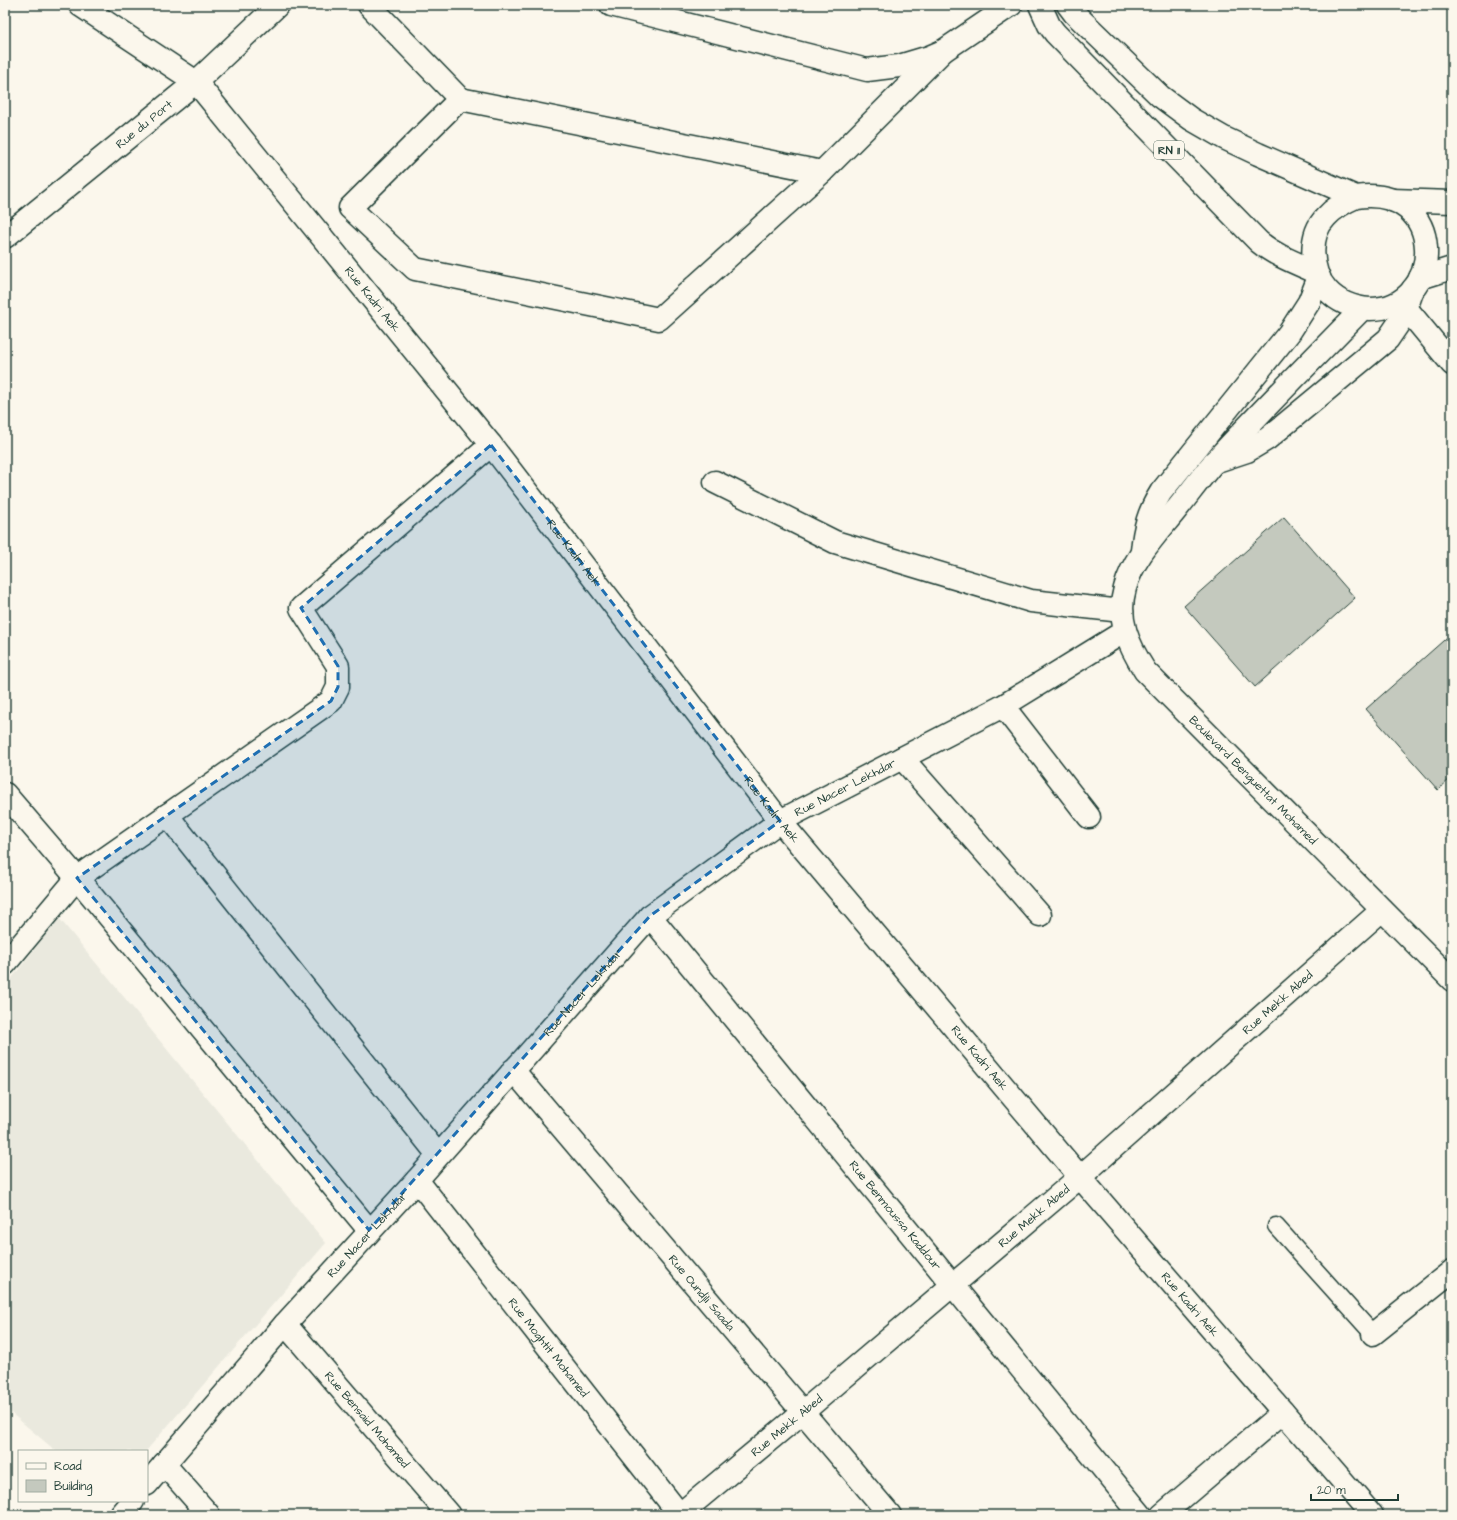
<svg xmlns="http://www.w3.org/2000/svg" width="1457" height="1520" font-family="'Architects Daughter',sans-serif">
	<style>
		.built { fill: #eae9de }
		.building { fill: #c4c9be; stroke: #1f3d34 }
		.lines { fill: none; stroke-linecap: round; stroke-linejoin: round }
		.lane-casing { stroke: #1f3d34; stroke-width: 19 }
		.street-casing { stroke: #1f3d34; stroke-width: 25 }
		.secondary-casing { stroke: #1f3d34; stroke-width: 25 }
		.primary-casing { stroke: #1f3d34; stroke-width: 25 }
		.lane { stroke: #fbf7ec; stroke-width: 16 }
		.street { stroke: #fbf7ec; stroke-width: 22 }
		.secondary { stroke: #fbf7ec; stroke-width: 22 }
		.primary { stroke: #fbf7ec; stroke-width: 22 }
		.marked { fill: #1f6fb2; fill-opacity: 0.2; stroke: #1f6fb2; stroke-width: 3; stroke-dasharray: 8 5; stroke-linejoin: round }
		.labels { text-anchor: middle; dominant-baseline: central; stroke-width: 4; stroke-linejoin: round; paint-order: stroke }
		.shield { fill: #fbf7ec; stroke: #61756b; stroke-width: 1 }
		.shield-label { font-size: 11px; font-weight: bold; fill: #1f3d34 }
		.street-label { font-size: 12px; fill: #1f3d34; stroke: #fbf7ec }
	</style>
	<rect width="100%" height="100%" fill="#fbf7ec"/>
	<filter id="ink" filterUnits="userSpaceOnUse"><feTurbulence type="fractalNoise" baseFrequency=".025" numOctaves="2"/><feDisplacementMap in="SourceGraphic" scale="8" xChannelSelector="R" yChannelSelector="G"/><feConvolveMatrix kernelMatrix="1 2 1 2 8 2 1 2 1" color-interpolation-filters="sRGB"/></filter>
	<g filter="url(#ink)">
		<polygon class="built" points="59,918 326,1243 146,1451 56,1451 5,1408 5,987"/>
		<g class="building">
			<polygon points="1284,517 1355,598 1255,687 1184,606"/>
			<polygon points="1452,633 1452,777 1438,790 1366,709"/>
		</g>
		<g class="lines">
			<g class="lane-casing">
				<polyline id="lane" points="1276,1226 1373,1334"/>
			</g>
			<g class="street-casing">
				<g id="street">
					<path id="s1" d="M80,5l116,77 295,363 289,376 300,356 292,338"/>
					<polyline points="369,5 460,99 822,172 943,51"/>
					<polyline points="611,5 867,70 899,66 929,57 943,51 1011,5"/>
					<polyline points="460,99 350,208 415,269 659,319 822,172"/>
					<path id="s2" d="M5,237l191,-155 82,-77"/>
					<polyline points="1406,308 1452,364"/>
					<polyline points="715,482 835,542 1031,601 1122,611"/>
					<polyline points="1003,706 1089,817"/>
					<polyline points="902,758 1040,915"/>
					<polyline points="5,794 77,878 369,1230"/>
					<polyline points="167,815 438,1155"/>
					<path id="s3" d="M650,916l491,599"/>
					<polyline points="5,964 77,878 331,701 338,687 338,666 301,608 491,445"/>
					<path id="s4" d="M513,1070l377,445"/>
					<path id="s5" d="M417,1180l263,335"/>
					<path id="s6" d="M285,1324l164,191"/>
					<polyline points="1373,1334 1452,1271"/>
					<polyline points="164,1464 209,1515"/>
					<path id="s7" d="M147,1484l138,-160 132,-144 233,-264 130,-95 223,-115 122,-75"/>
					<polyline points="121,1515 133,1501"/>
					<path id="s8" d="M679,1515l124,-103 277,-235 302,-267"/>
					<polyline points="1162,1515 1283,1412"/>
				</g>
			</g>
			<g class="secondary-casing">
				<g id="secondary">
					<path id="s9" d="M1362,309c-49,50 -99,100 -147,152 -14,16 -26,33 -39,49 -20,25 -43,48 -51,78 -9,31 4,58 20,83l307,309"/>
					<path d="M1142,551c2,-23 7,-40 19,-59l128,-159 20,-31 10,-25"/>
				</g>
			</g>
			<g class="primary-casing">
				<g id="primary">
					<path d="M1040,5l9,20 6,8 204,209c17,14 37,21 57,30"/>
					<path d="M1068,5l6,8 86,83 31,23 33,19 34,16 98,43c92,-13 90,112 14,112 -16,-1 -32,-7 -43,-19 -17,-19 -19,-55 -1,-73 9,-10 18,-15 30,-20"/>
					<polyline points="1392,200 1452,202"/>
					<polyline points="1420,278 1452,268"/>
					<polyline points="1214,462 1247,451 1267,439 1388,339 1403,317 1413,289"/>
				</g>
			</g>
			<use href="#lane" class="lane"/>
			<use href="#street" class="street"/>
			<use href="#secondary" class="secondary"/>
			<use href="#primary" class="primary"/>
		</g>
	</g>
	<path class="marked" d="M491,445l289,376 -130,95 -281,314 -292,-352 254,-177 7,-14v-21l-37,-58z"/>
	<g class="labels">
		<rect class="shield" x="1154" y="141" width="30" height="18" rx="3"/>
		<g class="shield-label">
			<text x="1169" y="150">RN 11</text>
		</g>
		<g class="street-label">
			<text stroke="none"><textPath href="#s2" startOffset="179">Rue du Port</textPath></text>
			<text stroke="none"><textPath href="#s1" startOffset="419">Rue Kadri Aek</textPath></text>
			<text stroke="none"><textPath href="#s1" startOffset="743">Rue Kadri Aek</textPath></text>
			<text stroke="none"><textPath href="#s9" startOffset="610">Boulevard Benguettat Mohamed</textPath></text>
			<text stroke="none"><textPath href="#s7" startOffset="993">Rue Nacer Lekhdar</textPath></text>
			<text stroke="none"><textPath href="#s1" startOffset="1067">Rue Kadri Aek</textPath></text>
			<text stroke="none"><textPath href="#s7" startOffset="657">Rue Nacer Lekhdar</textPath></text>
			<text stroke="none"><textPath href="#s8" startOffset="788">Rue Mekk Abed</textPath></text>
			<text stroke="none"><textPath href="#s1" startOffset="1391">Rue Kadri Aek</textPath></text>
			<text stroke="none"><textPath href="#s3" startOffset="387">Rue Benmoussa Kaddour</textPath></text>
			<text stroke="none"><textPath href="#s8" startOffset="464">Rue Mekk Abed</textPath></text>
			<text stroke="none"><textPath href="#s7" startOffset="333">Rue Nacer Lekhdar</textPath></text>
			<text stroke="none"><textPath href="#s4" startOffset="292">Rue Oundjli Saada</textPath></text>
			<text stroke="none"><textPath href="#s1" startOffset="1715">Rue Kadri Aek</textPath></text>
			<text stroke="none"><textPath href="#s5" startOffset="213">Rue Moghtit Mohamed</textPath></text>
			<text stroke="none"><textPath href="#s6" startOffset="126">Rue Bensaid Mohamed</textPath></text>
			<text stroke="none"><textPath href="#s8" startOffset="140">Rue Mekk Abed</textPath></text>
		</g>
	</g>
	<rect width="1457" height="1520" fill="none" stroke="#fbf7ec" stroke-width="20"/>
	<rect x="10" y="10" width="1437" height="1500" fill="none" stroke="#1f3d34" stroke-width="1.5" filter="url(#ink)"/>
	<rect x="18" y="1450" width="130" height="52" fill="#fbf7ec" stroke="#a3ada2"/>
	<rect x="26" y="1463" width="20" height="6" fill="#fbf7ec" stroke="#a3ada2"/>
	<text x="54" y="1470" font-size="12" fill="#1f3d34">Road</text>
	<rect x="26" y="1480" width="20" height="12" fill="#c4c9be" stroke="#a3ada2"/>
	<text x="54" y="1490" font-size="12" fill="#1f3d34">Building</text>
	<path d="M1311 1494v6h87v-6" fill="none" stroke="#1f3d34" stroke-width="2"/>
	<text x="1317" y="1494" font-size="12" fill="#1f3d34" stroke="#fbf7ec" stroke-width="3" paint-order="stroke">20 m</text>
</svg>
